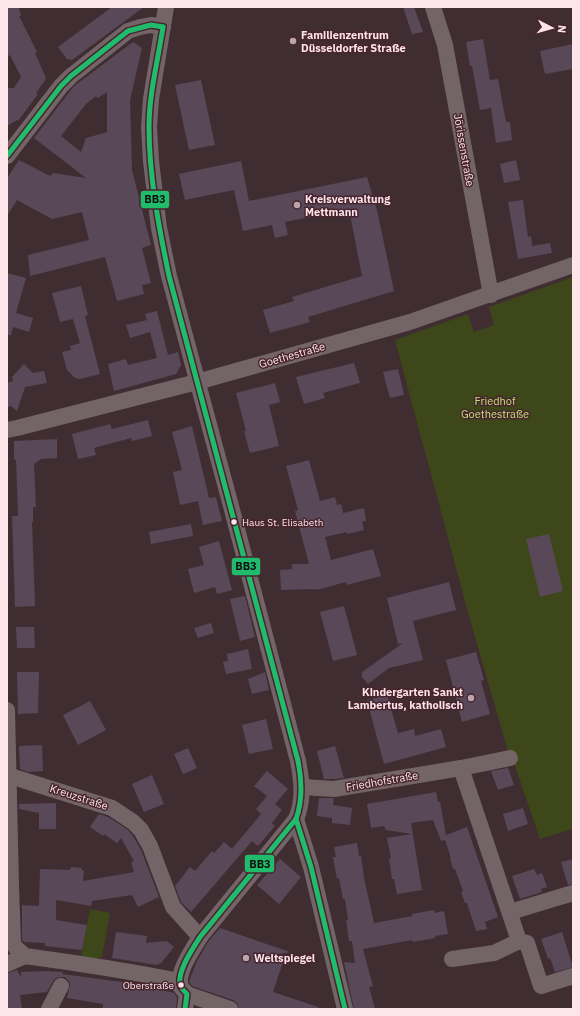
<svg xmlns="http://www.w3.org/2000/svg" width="580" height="1016" font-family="'IBM Plex Sans',sans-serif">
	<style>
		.green { fill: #3d4719 }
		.building { fill: #584858; fill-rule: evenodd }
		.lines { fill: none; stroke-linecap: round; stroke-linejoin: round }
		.street { stroke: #736468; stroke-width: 16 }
		.bus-1-casing { stroke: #48252f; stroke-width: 8 }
		.bus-1 { stroke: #20bc6c; stroke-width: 5 }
		.poi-dot { fill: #bba5aa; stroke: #48252f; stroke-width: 1.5 }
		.bus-dot { fill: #fde5ea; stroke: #48252f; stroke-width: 1.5 }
		.labels { text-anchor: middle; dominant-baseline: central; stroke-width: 3; stroke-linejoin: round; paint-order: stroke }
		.bus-label { font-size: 10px; fill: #fde5ea; stroke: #48252f; text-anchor: start }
		.poi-label { font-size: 11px; font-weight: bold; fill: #fde5ea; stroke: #48252f; text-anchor: start }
		.street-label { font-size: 11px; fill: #fde5ea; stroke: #48252f }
		.park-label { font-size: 11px; fill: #c1e275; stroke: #48252f }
		.line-badge { stroke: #48252f; stroke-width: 1.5 }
		.pale-badge-label { font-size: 11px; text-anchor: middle; font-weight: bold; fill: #111 }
	</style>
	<rect width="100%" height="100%" fill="#402d32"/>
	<g class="green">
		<polygon points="573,277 573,829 540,839 515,766 510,758 470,620 395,340 468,314 474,332 494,325 489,307"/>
		<polygon points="90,909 110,913 102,957 96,959 81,957"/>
	</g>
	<g class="building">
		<polygon points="7,7 19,7 21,16 19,16 37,52 35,53 46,78 44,82 36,93 38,94 18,121 17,120 7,126 7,88 14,88 21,77 10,55 7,57"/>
		<polygon points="112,7 144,7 72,60 67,59 58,47"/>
		<polygon points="403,7 414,7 423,32 412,34"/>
		<polygon points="483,39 490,80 498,79 506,122 510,122 512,140 496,143 491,108 480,110 472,66 470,66 466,42"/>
		<path d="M133,42l9,6 -12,52 2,70 19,75 -9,3 9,35 -9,2 2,9 -27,7 -12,-44 -75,19 -2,-21 61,-15 -7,-28 -30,7 -35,-19 -10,16v-38l12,-18 31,16 3,-3 33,5 -52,-40 40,-52zM107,92v40l-21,6 -5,14 -20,-16 25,-32 10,-8 2,2z"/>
		<polygon points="573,44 573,69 545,74 540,51"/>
		<polygon points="201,80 215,145 189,150 175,85"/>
		<polygon points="516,160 520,180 504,183 500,164"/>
		<polygon points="241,161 249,201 367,177 377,210 394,291 308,317 310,322 270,333 263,310 294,301 292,297 362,276 349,209 285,222 288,235 275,238 272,225 243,231 234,190 185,200 179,174"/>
		<polygon points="523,200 528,237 531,236 532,246 550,243 552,253 518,259 508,202"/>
		<polygon points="7,273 26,278 16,313 33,318 29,332 13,327 11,335 7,335"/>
		<polygon points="81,286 88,315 85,316 100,374 80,379 75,378 67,370 62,352 71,350 70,346 80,343 73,319 60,322 52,293"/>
		<polygon points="157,311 168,355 178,352 181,365 176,374 114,391 108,364 126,359 128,365 157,358 150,332 130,338 126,325 147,320 145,314"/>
		<polygon points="354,363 360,383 323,393 325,398 304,404 296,377"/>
		<polygon points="24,364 33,373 44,371 47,383 25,387 17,411 11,406 7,407 7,383 13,381 12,377"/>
		<polygon points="398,369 404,395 390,398 383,372"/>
		<polygon points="275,383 280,402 269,405 279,446 250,453 244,431 246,431 236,393"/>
		<polygon points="148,420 152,436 132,441 131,438 94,448 96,455 78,459 72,434 110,424 112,429"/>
		<polygon points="192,426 209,498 216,497 222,521 203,525 198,501 180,505 173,472 182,470 172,432"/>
		<polygon points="57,439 57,458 41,459 34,464 36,507 33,507 33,522 32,522 35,606 15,607 12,516 18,516 16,459 14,460 14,441"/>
		<polygon points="309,460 320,501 335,497 337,505 341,504 343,513 364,508 366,521 362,522 364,530 347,534 347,532 325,537 331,560 373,549 381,576 347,585 346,582 316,590 316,589 281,590 280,570 292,569 292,564 309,564 295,511 298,510 286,466"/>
		<polygon points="191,524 193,536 151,544 149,532"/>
		<polygon points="549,534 563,591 540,597 526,539"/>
		<polygon points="219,541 232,590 217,594 215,587 194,593 188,569 204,565 199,547"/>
		<polygon points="449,582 456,610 413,621 423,660 389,668 368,684 362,677 362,672 403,643 398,644 387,598"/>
		<polygon points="245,596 255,637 240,641 230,599"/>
		<polygon points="344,606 357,655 333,661 320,612"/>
		<polygon points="211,623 214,633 198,638 194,628"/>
		<polygon points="16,627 34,627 35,648 17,648"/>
		<polygon points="248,649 252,669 226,674 223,662 228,661 227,654"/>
		<polygon points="476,652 484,680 481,681 490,714 462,722 446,660"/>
		<polygon points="17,672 39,672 38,713 18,714"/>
		<polygon points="265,672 269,690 252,694 248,679"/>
		<polygon points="387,695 398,733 414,729 415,736 441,729 446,747 384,764 367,700"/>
		<polygon points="90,701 106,730 78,745 63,715"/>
		<polygon points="266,719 273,749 249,754 242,725"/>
		<polygon points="42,745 43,771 28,772 20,769 19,746"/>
		<polygon points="335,746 344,778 334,779 324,779 317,751"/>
		<polygon points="188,748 197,768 183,774 174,754"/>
		<polygon points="508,768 514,785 498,790 491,771"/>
		<polygon points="267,771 288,789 275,804 282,810 272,823 275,826 258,846 252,841 191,912 181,902 175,886 190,867 195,871 212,851 214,853 224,842 232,849 261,814 256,809 267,796 254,786"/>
		<polygon points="152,775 164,804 144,812 132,784"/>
		<polygon points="436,792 438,802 440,802 446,835 467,827 498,917 485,922 487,929 476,931 467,903 465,903 461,892 463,891 455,869 453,869 450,858 451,858 445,840 441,841 433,820 411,823 422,890 397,894 394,879 392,879 389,859 391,858 387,838 412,834 386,830 384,826 371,828 367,804"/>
		<polygon points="319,798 334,798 333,805 352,808 350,825 332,823 332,818 317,816"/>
		<polygon points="56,803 56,829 39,829 39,813 19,809 19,804"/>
		<polygon points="523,808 528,824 508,831 503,814"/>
		<polygon points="99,814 108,817 127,829 133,836 141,850 159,897 138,907 132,895 92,901 91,906 56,900 56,920 87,925 82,950 45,946 45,943 24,942 22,940 22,905 39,906 40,869 70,870 71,867 82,868 81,870 84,870 83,881 134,872 131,862 134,861 121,838 117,843 104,834 103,836 90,827"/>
		<polygon points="357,843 359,856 361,856 364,878 374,923 412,916 412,914 434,910 434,913 444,911 448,934 435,936 435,938 413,942 412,940 363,949 373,986 369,987 375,1009 354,1009 344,962 355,963 352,941 349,941 346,920 348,920 345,899 343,899 339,878 337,879 333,857 336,857 334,847"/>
		<polygon points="280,859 301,877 279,904 257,885"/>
		<polygon points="573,859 573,884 568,885 561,862"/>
		<polygon points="534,869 537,875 542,873 547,887 541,889 542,892 520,899 512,876"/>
		<polygon points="220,928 290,952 274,955 274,962 283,962 273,992 318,1007 318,1009 239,1009 237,1003 233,1000 192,986 189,982 196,963 208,942"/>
		<polygon points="116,932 147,936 146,943 167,941 174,947 161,963 157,965 112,958"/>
		<polygon points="562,932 573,967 555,972 550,958 548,959 541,939"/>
		<polygon points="17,970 21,977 21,972 46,971 63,972 62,974 122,982 158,989 174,993 177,997 176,1009 103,1009 103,1004 67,998 70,985 69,981 65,977 61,977 56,978 53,981 47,992 20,995 22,1009 7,1009 7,973"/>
	</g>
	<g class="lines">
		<g class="street">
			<path d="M166,7l-15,92 -2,28 2,34 8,67 10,48 62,230 67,255c4,20 6,39 -2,58l-96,118c-8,14 -22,32 -20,49l7,8 43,15"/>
			<polyline points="433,7 445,45 491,295"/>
			<polyline points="7,156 61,86 71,76 128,31 140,27 151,25 163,27"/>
			<polyline points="7,430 17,428 197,382 410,322 573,265"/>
			<polyline points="7,710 11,886 13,943 16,948 25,956"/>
			<polyline points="7,775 112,808 133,822 141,830 150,846 173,907 200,937"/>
			<polyline points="302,787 334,789 461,768 510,758"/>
			<polyline points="296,819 311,867 345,1009"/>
			<polyline points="510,912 573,893"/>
			<polyline points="519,941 527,943 541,986 573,976"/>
			<path d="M25,956c52,7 103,15 155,25"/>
			<polyline points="452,959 494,953 519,941 461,768"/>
			<polyline points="7,964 25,956"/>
			<polyline points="49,1009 61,986"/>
			<polyline points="185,1009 187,994"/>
		</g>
		<g class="bus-1-casing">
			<g id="bus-1">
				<path d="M163,27c-5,33 -14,67 -14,100 0,49 10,101 20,149l129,485c4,20 5,39 -2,58l-96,118c-7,11 -25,37 -19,50 1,2 4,5 6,7l-2,15"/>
				<polyline points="7,156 61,86 71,76 128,31 151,25 163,27"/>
				<polyline points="296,819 311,867 345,1009"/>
			</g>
		</g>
		<use href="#bus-1" class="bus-1"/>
	</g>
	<g class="poi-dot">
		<circle cx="293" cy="41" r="4"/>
		<circle cx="297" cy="205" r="4"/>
		<circle cx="471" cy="698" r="4"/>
		<circle cx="246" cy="958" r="4"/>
	</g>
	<g class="bus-dot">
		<circle cx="234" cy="522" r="3.5"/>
		<circle cx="181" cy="985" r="3.5"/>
	</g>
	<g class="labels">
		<g class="bus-label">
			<text x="242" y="522">Haus St. Elisabeth</text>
			<text x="174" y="985" text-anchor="end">Oberstraße</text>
		</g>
		<g class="poi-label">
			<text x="301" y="35">Familienzentrum<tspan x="301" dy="13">Düsseldorfer Straße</tspan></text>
			<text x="305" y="199">Kreisverwaltung<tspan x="305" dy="13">Mettmann</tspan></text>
			<text x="463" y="692" text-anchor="end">Kindergarten Sankt<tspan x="463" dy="13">Lambertus, katholisch</tspan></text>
			<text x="254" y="958">Weltspiegel</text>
		</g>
		<g class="street-label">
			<text transform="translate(464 150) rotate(80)">Jörissenstraße</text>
			<text transform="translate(292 355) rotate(-16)">Goethestraße</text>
			<text transform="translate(382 781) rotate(-10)">Friedhofstraße</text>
			<text transform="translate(79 797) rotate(18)">Kreuzstraße</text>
		</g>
		<g class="park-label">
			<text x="495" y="401">Friedhof<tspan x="495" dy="13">Goethestraße</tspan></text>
		</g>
	</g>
	<g class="line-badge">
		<rect x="140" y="190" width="30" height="19" rx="4" fill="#20bc6c"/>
		<rect x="231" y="557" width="30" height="19" rx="4" fill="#20bc6c"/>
		<rect x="244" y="854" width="31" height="19" rx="4" fill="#20bc6c"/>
	</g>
	<g class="pale-badge-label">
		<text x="155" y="203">BB3</text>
		<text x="246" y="570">BB3</text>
		<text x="260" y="868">BB3</text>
	</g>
	<rect width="580" height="1016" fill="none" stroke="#fde5ea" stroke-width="16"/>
	<g transform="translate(552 28) rotate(96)" stroke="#48252f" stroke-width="3" paint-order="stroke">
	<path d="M0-3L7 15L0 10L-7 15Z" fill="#fde5ea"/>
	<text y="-6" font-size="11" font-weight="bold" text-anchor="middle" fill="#fde5ea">N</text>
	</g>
</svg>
